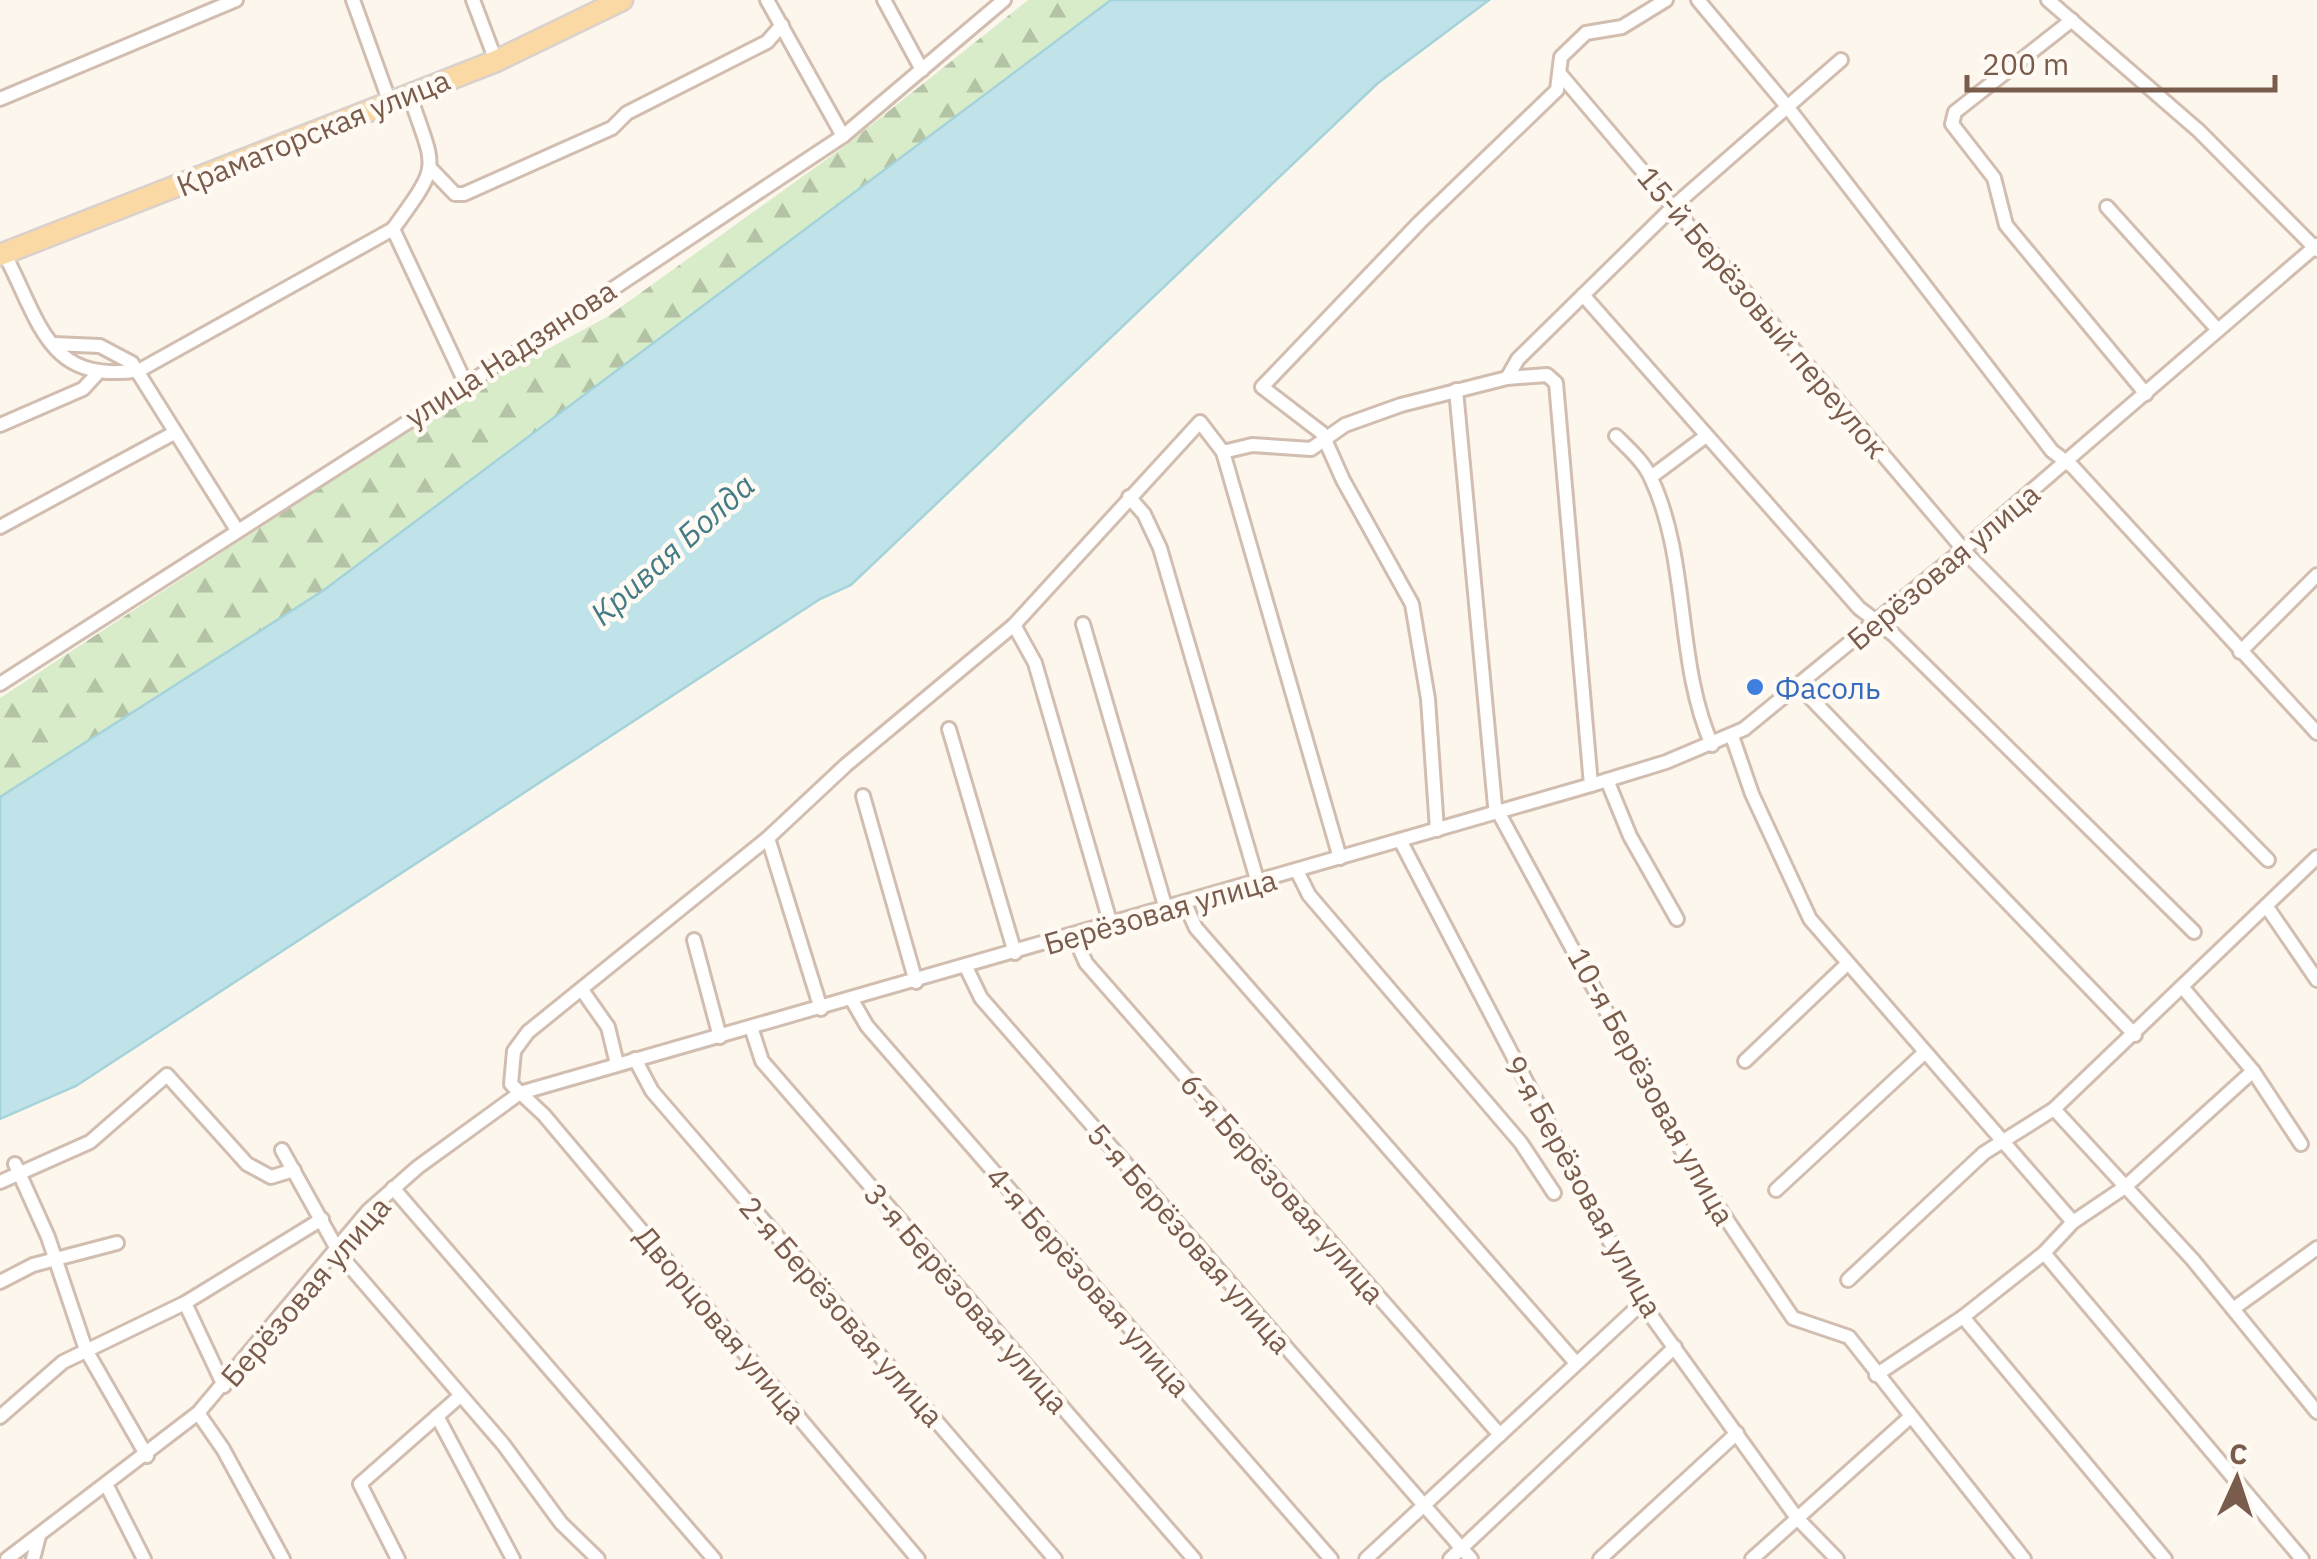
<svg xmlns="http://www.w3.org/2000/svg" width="2317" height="1559" font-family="'IBM Plex Sans',sans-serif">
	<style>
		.forest { fill: url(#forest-firs) }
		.water { fill: #bfe3e8; stroke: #a5d3da; stroke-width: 2.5 }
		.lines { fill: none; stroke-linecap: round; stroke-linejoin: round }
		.minor-casing { stroke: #d1beb0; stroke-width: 18 }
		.primary-casing { stroke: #dad1cd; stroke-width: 25 }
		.minor { stroke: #fff; stroke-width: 12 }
		.primary { stroke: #fbd9a5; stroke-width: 20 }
		.shop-dot { fill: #3f7fe0; stroke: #fffaf3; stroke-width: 4 }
		.labels { text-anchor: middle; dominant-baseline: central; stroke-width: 9; stroke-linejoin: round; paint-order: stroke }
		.street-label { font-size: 30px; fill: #7a5c4d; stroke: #fffaf3 }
		.shop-label { font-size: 30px; fill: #366cbe; stroke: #fffaf3; text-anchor: start }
		.water-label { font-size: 32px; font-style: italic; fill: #437c86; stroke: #fffaf3 }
	</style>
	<defs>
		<pattern id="forest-firs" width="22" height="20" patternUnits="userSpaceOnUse" patternTransform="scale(2.5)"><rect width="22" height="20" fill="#d8ecc9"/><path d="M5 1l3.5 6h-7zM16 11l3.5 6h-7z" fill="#b4c2a5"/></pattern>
	</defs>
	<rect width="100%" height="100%" fill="#fdf6ec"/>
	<polygon class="forest" points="1028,0 1111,0 324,590 0,797 0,698 459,397 607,317 845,146"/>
	<polygon class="water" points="1111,0 1489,0 1378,83 851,585 820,599 76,1086 0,1119 0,797 324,590"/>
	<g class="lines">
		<g class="minor-casing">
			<g id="minor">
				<polyline points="353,0 389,100"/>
				<polyline points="473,0 496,61"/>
				<polyline points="767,0 843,136"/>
				<polyline points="884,0 922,70"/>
				<polyline points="1698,0 1786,105 2052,451 2073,467 2317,733"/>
				<polyline points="2048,0 2199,131 2317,250"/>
				<polyline points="2072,20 1955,112 1952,124 1994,178 2006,225 2146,394"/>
				<polyline points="1561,75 1969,556 2268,860"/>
				<path d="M409,93c26,79 34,67 -16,136l72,153"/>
				<polyline points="0,99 236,0"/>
				<polyline points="432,170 455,194 464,194 612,128 627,113 767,42 782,25"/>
				<polyline points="2107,207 2218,330"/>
				<path d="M4,253c36,68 43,132 136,117l253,-141"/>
				<polyline points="1583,295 1859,608 1894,635 2194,932"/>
				<polyline points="53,344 100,346 132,363 237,530"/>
				<polyline points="1507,378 1518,359 1674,206 1841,60"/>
				<polyline points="1456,390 1495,806 1688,1162 1793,1318 1849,1337 2024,1559"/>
				<polyline points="0,425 83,389 96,375"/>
				<path d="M1616,436c12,12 28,26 35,42 39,83 24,184 61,267"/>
				<polyline points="1223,452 1340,858"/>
				<polyline points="1651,477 1706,436"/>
				<polyline points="1129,497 1144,514 1160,548 1258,883"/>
				<polyline points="0,527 174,433"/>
				<polyline points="1083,624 1166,909"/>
				<polyline points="1014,625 1035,663 1111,925"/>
				<polyline points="2240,652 2317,575"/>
				<polyline points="0,684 537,339 843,136 1004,0"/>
				<polyline points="1800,687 2135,1035"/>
				<polyline points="949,729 1015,953"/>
				<polyline points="1732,736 1752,794 1810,919 2073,1222"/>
				<polyline points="1607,780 1630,836 1677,919"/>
				<polyline points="863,796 916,982"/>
				<polyline points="1437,830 1428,699 1412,604 1343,480 1322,433 1262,387 1420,222 1557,90 1561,57 1586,33 1622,27 1666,0"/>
				<polyline points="768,838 821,1009"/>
				<polyline points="1400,840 1642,1303 1797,1518 1837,1559"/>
				<polyline points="1297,871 1309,895 1521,1143 1554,1193"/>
				<polyline points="1185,904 1196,928 1576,1363"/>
				<polyline points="2267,907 2317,980"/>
				<polyline points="1074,936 1086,963 1500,1435"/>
				<polyline points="694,940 720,1037"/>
				<polyline points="966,967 981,998 1471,1559"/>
				<polyline points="2184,989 2253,1071 2301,1144"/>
				<polyline points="582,990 608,1027 617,1064"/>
				<polyline points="852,1000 867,1026 1331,1559"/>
				<polyline points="752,1030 762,1061 1194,1559"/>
				<polyline points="635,1059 652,1091 1055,1559"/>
				<polyline points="1745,1061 1846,965"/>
				<polyline points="2054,1109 2193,1260 2317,1412"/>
				<polyline points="282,1150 341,1256 503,1444 561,1523 598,1559"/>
				<polyline points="15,1164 48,1237 86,1350 147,1456"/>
				<polyline points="0,1182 90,1142 167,1075 247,1164 271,1177 294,1170"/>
				<polyline points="393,1188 714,1559"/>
				<polyline points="1776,1190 1924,1053"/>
				<polyline points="2044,1253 2302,1559"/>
				<polyline points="1848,1280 1984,1153 2054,1109 2317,857"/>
				<polyline points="0,1282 33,1265 117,1243"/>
				<polyline points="185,1303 224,1386"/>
				<polyline points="2233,1309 2317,1248"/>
				<polyline points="1963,1317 2165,1559"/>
				<polyline points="1876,1375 1963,1317 2044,1253 2073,1222 2125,1187 2253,1071"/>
				<polyline points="198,1413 223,1449 283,1559"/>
				<polyline points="437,1416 513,1559"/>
				<polyline points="0,1417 63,1362 185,1303 322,1219"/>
				<polyline points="107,1486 144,1559"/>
				<polyline points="7,1559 198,1413 368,1211 418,1167 520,1093 1591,785 1666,762 1744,729 1964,549 2317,245"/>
				<polyline points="33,1559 39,1536"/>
				<polyline points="398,1559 360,1484 459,1397"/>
				<polyline points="918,1559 544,1115 511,1084 514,1051 528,1032 768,838 846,765 1014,625 1200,422 1223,452 1252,445 1311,449 1345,425 1401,405 1507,378 1547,375 1556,383 1591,785"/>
				<polyline points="1366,1559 1642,1303"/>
				<polyline points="1450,1559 1675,1347"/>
				<polyline points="1600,1559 1737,1433"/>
				<polyline points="1752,1559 1909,1418"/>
			</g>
		</g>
		<g class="primary-casing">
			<polyline id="primary" points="0,255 496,61 622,0"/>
		</g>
		<use href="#minor" class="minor"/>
		<use href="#primary" class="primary"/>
	</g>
	<circle class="shop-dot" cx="1755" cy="687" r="10"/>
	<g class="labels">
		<g class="street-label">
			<text transform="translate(313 132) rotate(-22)">Краматорская улица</text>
			<text transform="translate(1763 312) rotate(50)">15-й Берёзовый переулок</text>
			<text transform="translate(510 353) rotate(-33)">улица Надзянова</text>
			<text transform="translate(1943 566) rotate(-40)">Берёзовая улица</text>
			<text transform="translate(1160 911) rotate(-16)">Берёзовая улица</text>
			<text transform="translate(1652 1086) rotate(61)">10-я Берёзовая улица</text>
			<text transform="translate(1584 1186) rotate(61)">9-я Берёзовая улица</text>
			<text transform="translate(1283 1188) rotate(49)">6-я Берёзовая улица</text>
			<text transform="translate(1190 1238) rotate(49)">5-я Берёзовая улица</text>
			<text transform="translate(1089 1281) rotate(49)">4-я Берёзовая улица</text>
			<text transform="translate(305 1291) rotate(-49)">Берёзовая улица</text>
			<text transform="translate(967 1298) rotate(49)">3-я Берёзовая улица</text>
			<text transform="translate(842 1311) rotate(49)">2-я Берёзовая улица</text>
			<text transform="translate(721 1324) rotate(50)">Дворцовая улица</text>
		</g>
		<g class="shop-label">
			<text x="1775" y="687">Фасоль</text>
		</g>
		<g class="water-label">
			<text transform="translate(672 549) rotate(-42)">Кривая Болда</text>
		</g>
	</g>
	<g transform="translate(2237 1479) rotate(3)" stroke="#fffaf3" stroke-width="8" paint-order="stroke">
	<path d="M0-8L18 38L0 25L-18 38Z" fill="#7a5c4d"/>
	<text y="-15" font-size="28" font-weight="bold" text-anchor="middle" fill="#7a5c4d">С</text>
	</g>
	<path d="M1967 75v15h308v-15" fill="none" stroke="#7a5c4d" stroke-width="5"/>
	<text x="1982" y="75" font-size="30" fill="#7a5c4d" stroke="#fffaf3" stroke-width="8" paint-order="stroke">200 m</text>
</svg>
